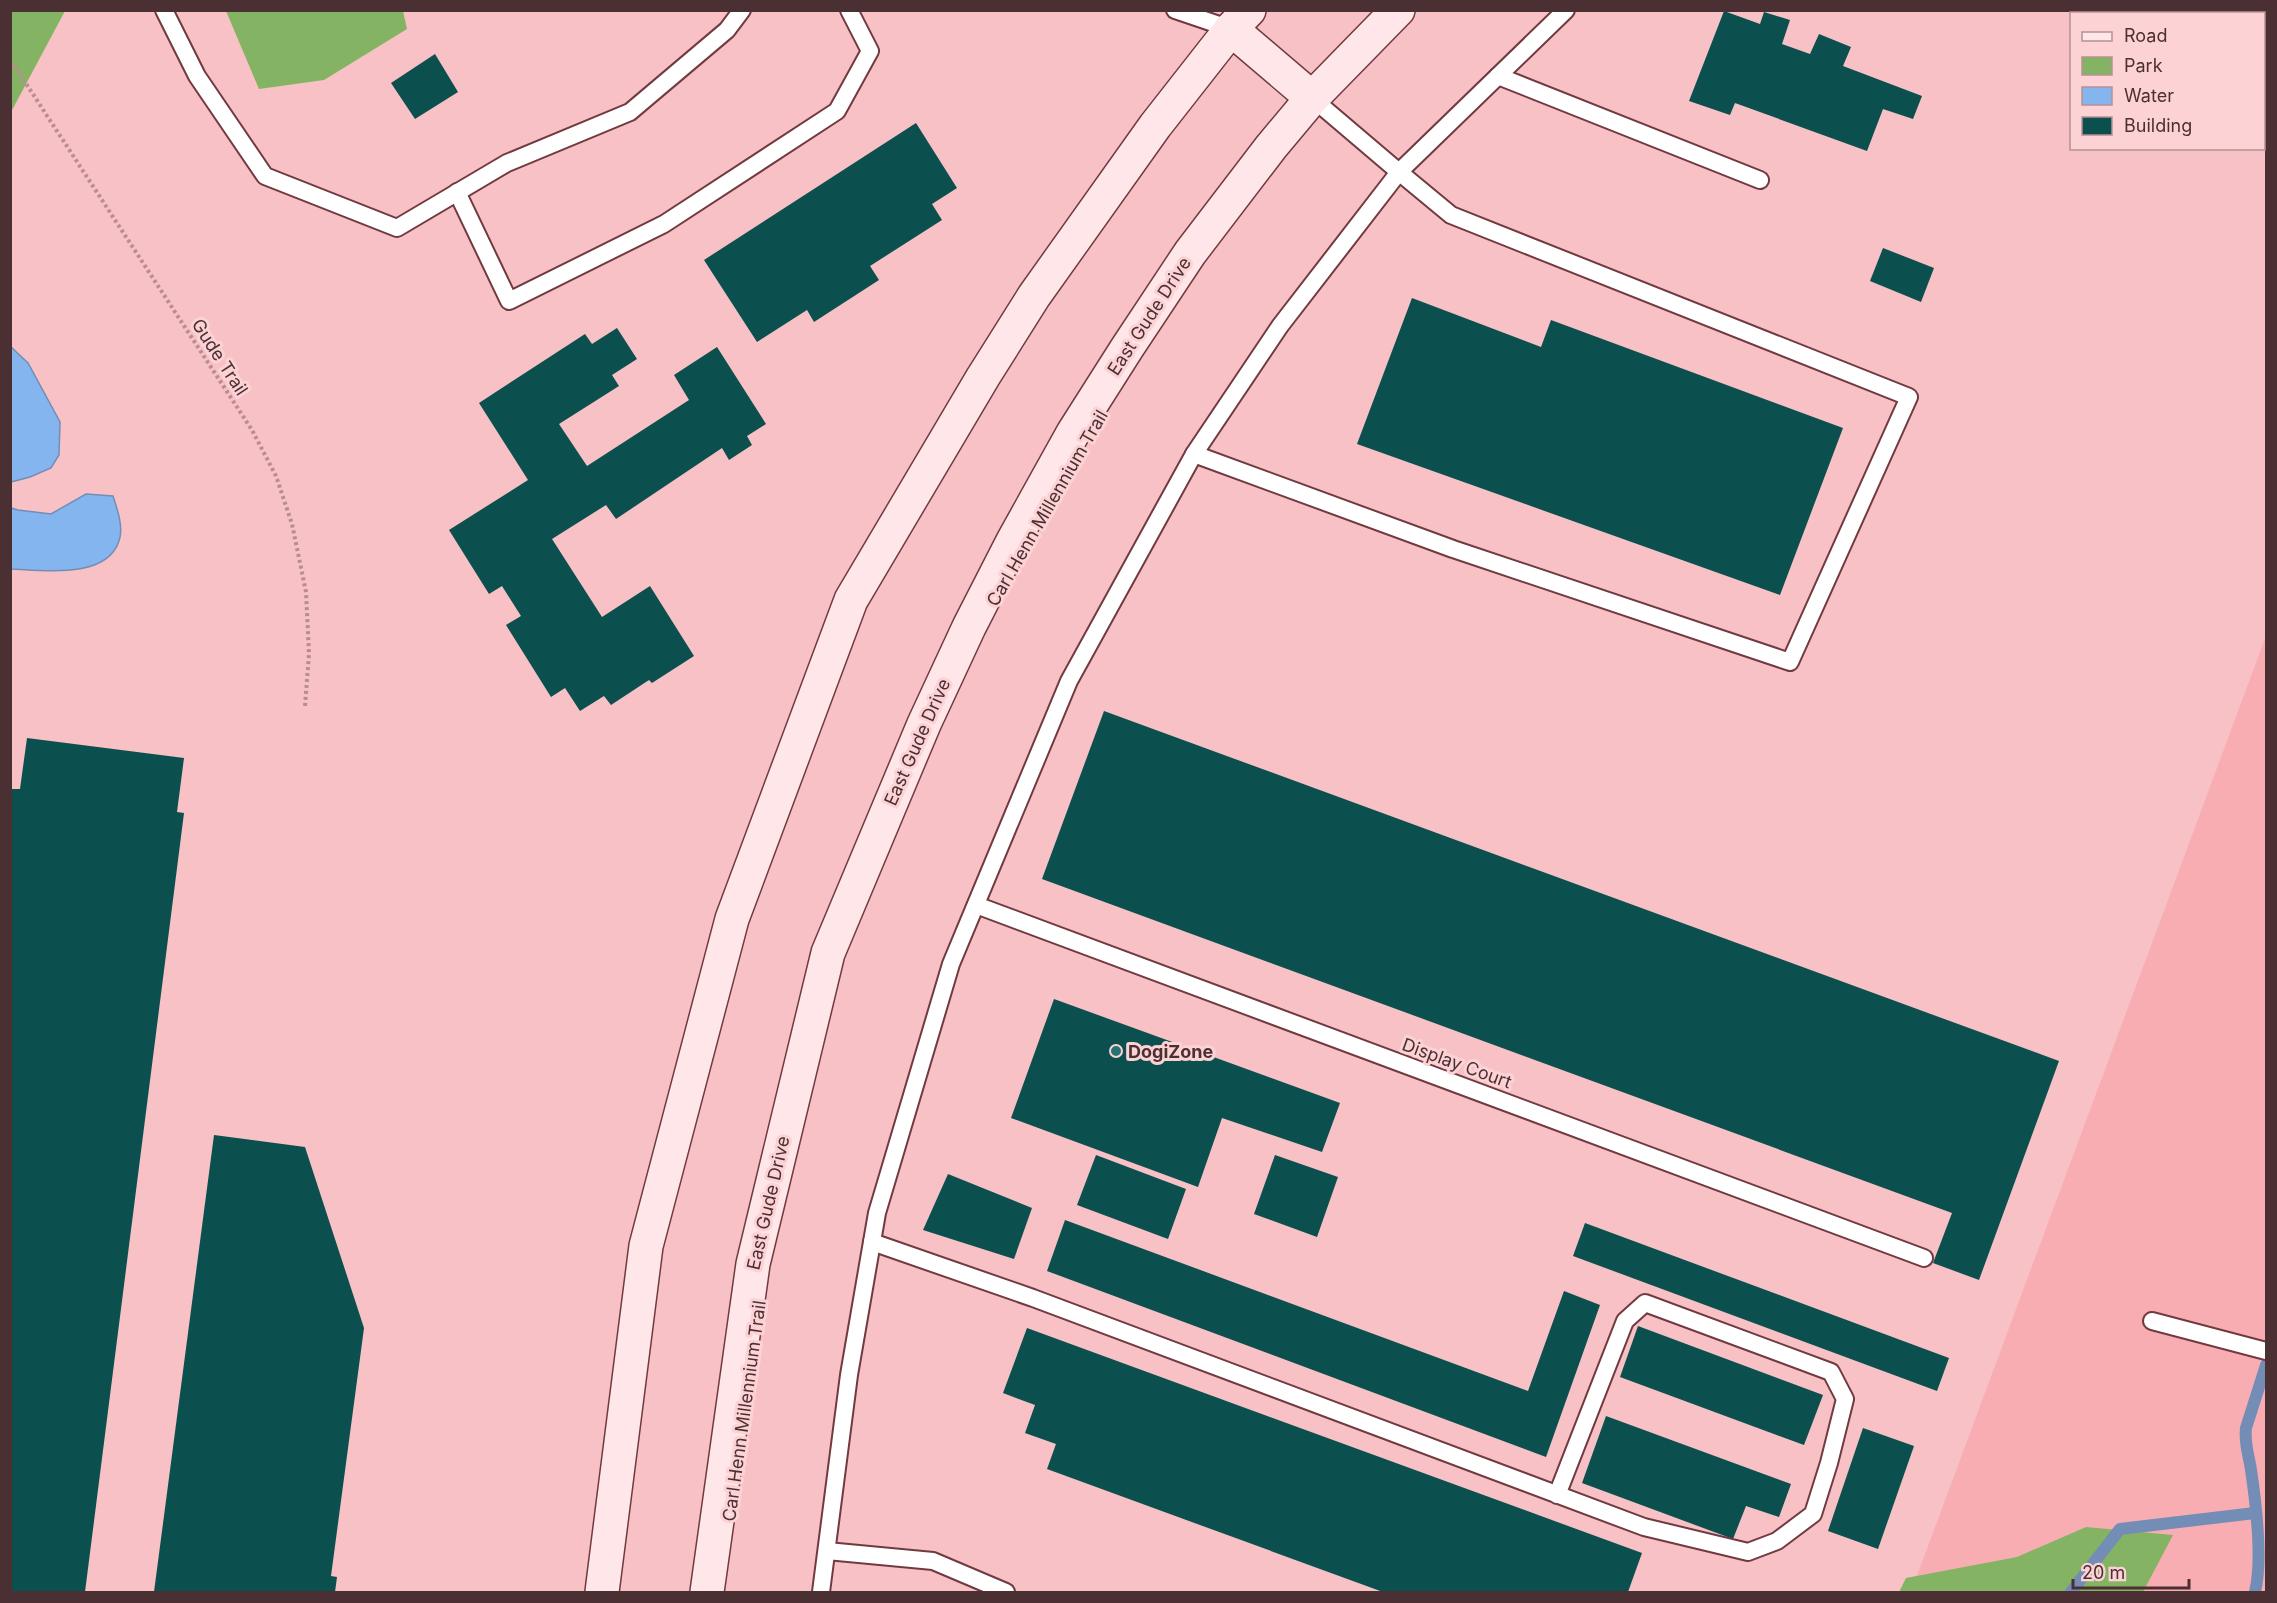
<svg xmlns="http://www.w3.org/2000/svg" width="2277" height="1603" font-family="Inter,sans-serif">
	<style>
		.built { fill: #f8adb3 }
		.green { fill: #84b463 }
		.water { fill: #85b5ee; stroke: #748db6; stroke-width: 1.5 }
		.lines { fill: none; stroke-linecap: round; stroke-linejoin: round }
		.stream { stroke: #748db6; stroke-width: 12 }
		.building { fill: #0b4f4e }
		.service-casing { stroke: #713a40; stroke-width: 20 }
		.secondary-casing { stroke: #713a40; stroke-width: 36 }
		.path { stroke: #b98c90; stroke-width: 4; stroke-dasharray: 3 3; stroke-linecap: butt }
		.service { stroke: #fff; stroke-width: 16 }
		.secondary { stroke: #ffe7e9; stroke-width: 33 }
		.poi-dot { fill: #287271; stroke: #fcd2d5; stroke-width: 2 }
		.labels { text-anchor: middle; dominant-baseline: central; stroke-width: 6; stroke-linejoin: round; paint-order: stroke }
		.street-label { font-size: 18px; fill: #4b3033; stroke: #fcd2d5 }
		.poi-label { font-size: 18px; font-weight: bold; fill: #4b3033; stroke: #fcd2d5; text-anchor: start }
	</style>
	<rect width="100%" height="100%" fill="#f7c1c5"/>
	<polygon class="built" points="2266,636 2266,1592 1911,1592"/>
	<g class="green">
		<polygon points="11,10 65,11 11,112 10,11"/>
		<polygon points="226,11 403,11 407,29 324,80 259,89"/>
		<polygon points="2086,1527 2173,1535 2143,1592 1899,1592 1906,1578 2017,1557"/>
	</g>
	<g class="water">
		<polygon points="10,346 28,363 60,422 59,455 51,468 30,477 11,482"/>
		<path d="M86,494l27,2c4,12 11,32 6,45 -13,39 -77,29 -108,28v-61l7,2 33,4z"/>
	</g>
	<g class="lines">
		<g class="stream">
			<polyline points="2071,1592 2120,1529 2255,1513"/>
			<path d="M2255,1592c8,-32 1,-88 -4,-122 -2,-14 -7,-27 -5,-42l20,-63"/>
		</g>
	</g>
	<g class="building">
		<polygon points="1724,11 1760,24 1764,12 1790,20 1782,44 1810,54 1819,34 1851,47 1843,66 1922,96 1913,119 1883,109 1867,151 1735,103 1730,115 1689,101"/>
		<polygon points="435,54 458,92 415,119 391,83"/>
		<polygon points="916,123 957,188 932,204 942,220 870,266 879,280 814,322 807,310 757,342 704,260"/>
		<polygon points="1883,248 1934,268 1921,302 1870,281"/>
		<polygon points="1412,298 1541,347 1551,320 1843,428 1780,595 1357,444"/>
		<polygon points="617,328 637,359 612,375 619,386 559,424 587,466 689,400 674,375 717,347 766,424 747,436 752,445 729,460 722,448 616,519 606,505 552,539 602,617 650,586 694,656 652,683 649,680 611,705 604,696 580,711 565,688 551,697 506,625 521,616 502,586 489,594 449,530 528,480 479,403 585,334 592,344"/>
		<polygon points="1104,711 2059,1061 1979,1280 1933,1263 1952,1213 1042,879"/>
		<polygon points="27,738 184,758 177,812 184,813 85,1592 10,1592 10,800 12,789 20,789"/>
		<polygon points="1054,999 1340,1103 1322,1152 1222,1118 1198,1187 1011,1118"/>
		<polygon points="214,1135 305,1147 364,1328 331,1576 337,1577 335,1592 154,1592"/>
		<polygon points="1096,1155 1186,1189 1168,1239 1077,1205"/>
		<polygon points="1275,1155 1338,1177 1317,1237 1254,1214"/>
		<polygon points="948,1174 1032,1208 1014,1259 923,1230"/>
		<polygon points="1065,1220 1528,1391 1564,1291 1600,1305 1546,1457 1047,1271"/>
		<polygon points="1585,1223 1949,1358 1937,1391 1573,1256"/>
		<polygon points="1638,1326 1823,1395 1804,1445 1620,1377"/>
		<polygon points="1027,1328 1642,1553 1628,1592 1383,1592 1047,1469 1056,1444 1025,1433 1035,1405 1003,1393"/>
		<polygon points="1606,1416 1791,1484 1779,1517 1746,1506 1733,1539 1582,1483"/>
		<polygon points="1863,1428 1914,1446 1878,1549 1828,1531"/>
	</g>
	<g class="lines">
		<g class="service-casing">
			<g id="service">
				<polyline points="164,10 197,76 265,176 397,228 507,163 630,112 727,30 742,10"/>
				<polyline points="1175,10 1231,29"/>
				<polyline points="1498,76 1760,180"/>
				<polyline points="457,192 509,301 664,224 837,111 870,51 849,10"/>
				<polyline points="1194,454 1453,549 1790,662 1909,397 1451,215 1399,172 1566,10"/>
				<polyline points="976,905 1924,1258"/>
				<polyline points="872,1242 1033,1298 1644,1527 1748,1552 1777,1541 1813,1514 1829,1463 1845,1399 1831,1372 1645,1303 1625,1321 1557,1495"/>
				<polyline points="2152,1321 2266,1351"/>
				<polyline points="827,1551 933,1561 1006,1592"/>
				<polyline points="821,1592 849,1375 877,1213 951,964 1069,681 1194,454 1280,326 1399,172 1312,98"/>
			</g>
		</g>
		<g class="secondary-casing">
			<g id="secondary">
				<polyline points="1231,29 1312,98"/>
				<polyline points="602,1592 646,1246 732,919 851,600 983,377 1034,296 1155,126 1231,29 1249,10"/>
				<polyline points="707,1592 753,1264 828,953 924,724 969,627 1013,541 1073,433 1127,348 1190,253 1271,147 1312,98 1398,10"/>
			</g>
		</g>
		<polyline class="path" points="10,59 252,430 276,476 292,524 306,592 309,654 305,706"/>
		<use href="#service" class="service"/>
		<use href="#secondary" class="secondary"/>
	</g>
	<circle class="poi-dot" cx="1116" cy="1051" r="6"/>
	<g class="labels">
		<g class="street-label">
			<text transform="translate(1149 316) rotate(-57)">East Gude Drive</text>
			<text transform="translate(220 357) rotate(57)">Gude Trail</text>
			<text transform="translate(1047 508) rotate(-60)">Carl Henn Millennium Trail</text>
			<text transform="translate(917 742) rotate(-66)">East Gude Drive</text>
			<text transform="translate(1457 1063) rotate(20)">Display Court</text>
			<text transform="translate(768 1203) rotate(-77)">East Gude Drive</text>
			<text transform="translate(744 1411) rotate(-82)">Carl Henn Millennium Trail</text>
		</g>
		<g class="poi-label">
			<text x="1128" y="1051">DogiZone</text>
		</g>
	</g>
	<rect width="2277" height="1603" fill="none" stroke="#4b3033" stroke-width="24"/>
	<rect x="2070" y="12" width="195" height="138" fill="#fcd2d5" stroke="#b59194" stroke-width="1.5"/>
	<rect x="2082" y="32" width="30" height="9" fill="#ffe7e9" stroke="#b59194" stroke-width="1.5"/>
	<text x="2124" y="42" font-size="18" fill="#4b3033">Road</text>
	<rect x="2082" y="57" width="30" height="18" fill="#84b463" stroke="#b59194" stroke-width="1.5"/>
	<text x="2124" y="72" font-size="18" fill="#4b3033">Park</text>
	<rect x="2082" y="87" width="30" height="18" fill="#85b5ee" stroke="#b59194" stroke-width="1.5"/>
	<text x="2124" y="102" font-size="18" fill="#4b3033">Water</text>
	<rect x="2082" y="117" width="30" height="18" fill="#0b4f4e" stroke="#b59194" stroke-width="1.5"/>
	<text x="2124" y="132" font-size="18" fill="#4b3033">Building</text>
	<path d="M2073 1579v9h116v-9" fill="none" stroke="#4b3033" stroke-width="3"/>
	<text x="2082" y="1579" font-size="18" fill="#4b3033" stroke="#fcd2d5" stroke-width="4.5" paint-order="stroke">20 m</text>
</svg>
